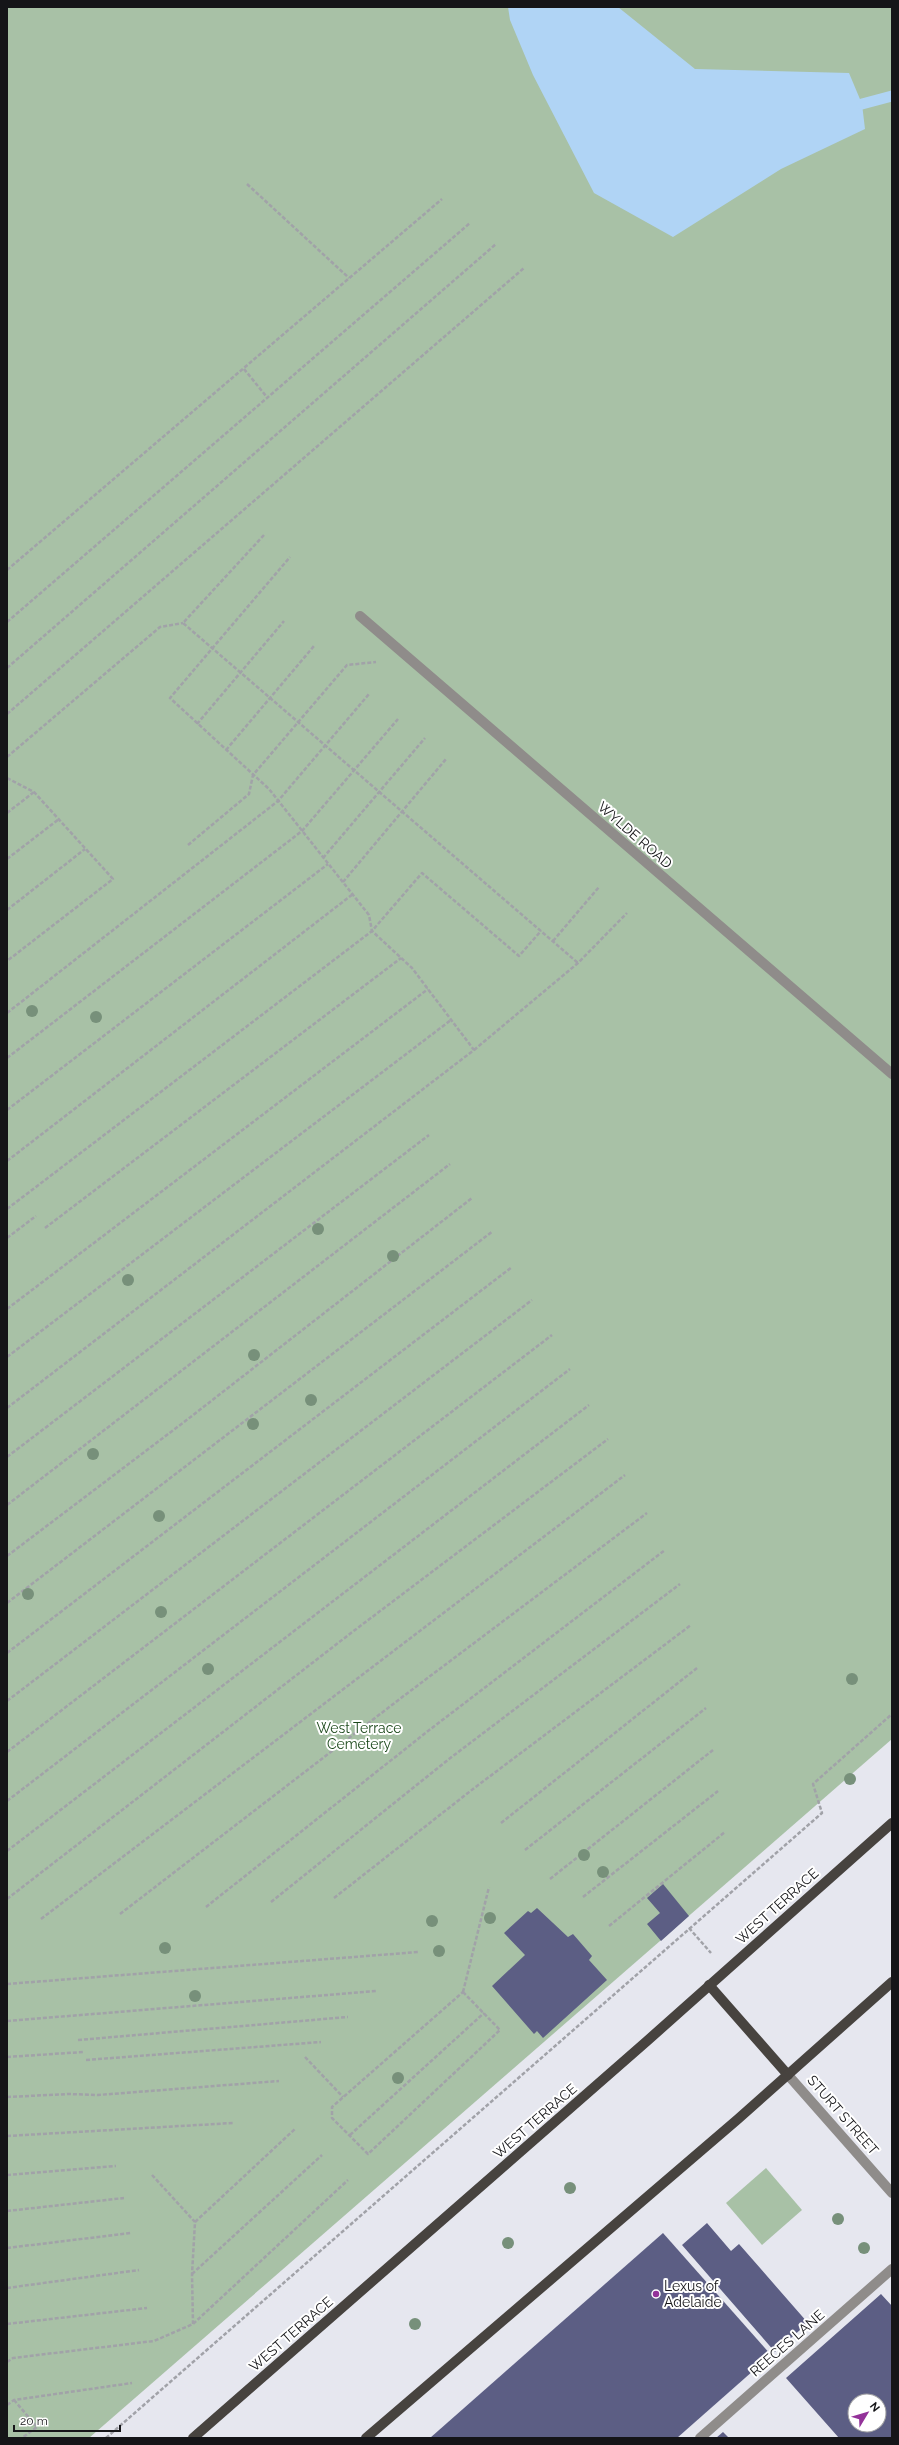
<svg xmlns="http://www.w3.org/2000/svg" width="899" height="2445" font-family="Raleway,sans-serif">
	<style>
		.green { fill: #a8c1a6 }
		.water { fill: #b0d4f5 }
		.lines { fill: none; stroke-linecap: round; stroke-linejoin: round }
		.stream { stroke: #b0d4f5; stroke-width: 11 }
		.building { fill: #5c5e84; fill-rule: evenodd }
		.path { stroke: #a1a2a8; stroke-width: 2.5; stroke-dasharray: 4 2; stroke-linecap: butt }
		.minor { stroke: #8f8c8a; stroke-width: 10 }
		.tertiary { stroke: #8f8c8a; stroke-width: 10 }
		.primary { stroke: #47433f; stroke-width: 10 }
		.tree { fill: #77907a }
		.poi-dot { fill: #933299; stroke: #fff; stroke-width: 1.5 }
		.labels { text-anchor: middle; dominant-baseline: central; stroke-width: 4; stroke-linejoin: round; paint-order: stroke }
		.street-label { font-size: 14px; fill: #151518; stroke: #fff }
		.park-label { font-size: 14px; fill: #1c491b; stroke: #fff }
		.poi-label { font-size: 14px; fill: #151518; stroke: #fff; text-anchor: start }
	</style>
	<rect width="100%" height="100%" fill="#e6e7ef"/>
	<g class="green">
		<polygon points="7,7 892,7 892,1739 89,2438 7,2438"/>
		<polygon points="766,2168 802,2210 762,2245 726,2203"/>
	</g>
	<polygon class="water" points="508,7 618,7 695,69 849,73 862,104 865,129 781,169 673,237 594,193 533,75 510,20"/>
	<g class="lines">
		<polyline class="stream" points="862,104 892,96"/>
	</g>
	<g class="building">
		<polygon points="663,1884 689,1916 661,1941 647,1924 660,1913 647,1898"/>
		<polygon points="537,1908 568,1937 573,1934 592,1956 589,1960 607,1980 543,2038 537,2031 534,2034 492,1986 525,1955 504,1933 528,1911 531,1913"/>
		<polygon points="707,2223 731,2251 739,2244 808,2323 775,2352 682,2245"/>
		<polygon points="663,2233 771,2355 677,2438 430,2438"/>
		<path d="M881,2294l11,12v132h-53l-53,-60zM855,2401h24v24h-24z"/>
		<polygon points="723,2432 729,2438 716,2438"/>
	</g>
	<g class="lines">
		<g class="path">
			<polyline points="247,184 349,278"/>
			<polyline points="244,369 266,396"/>
			<polyline points="264,535 183,623 578,963"/>
			<polyline points="7,570 442,199"/>
			<polyline points="7,622 470,223"/>
			<polyline points="7,668 496,244"/>
			<polyline points="7,714 524,268"/>
			<polyline points="197,724 284,621"/>
			<polyline points="226,750 314,646"/>
			<polyline points="7,757 160,627 183,623"/>
			<polyline points="7,778 34,792 113,879 7,961"/>
			<polyline points="7,813 34,792"/>
			<polyline points="188,845 249,794 253,775 347,665 376,662"/>
			<polyline points="323,858 425,738"/>
			<polyline points="7,859 59,819"/>
			<polyline points="343,882 446,759"/>
			<polyline points="7,910 85,849"/>
			<polyline points="553,941 599,887"/>
			<polyline points="7,1013 278,801 369,694"/>
			<polyline points="474,1050 578,963 627,913"/>
			<polyline points="7,1058 302,831 398,719"/>
			<polyline points="7,1110 328,864"/>
			<polyline points="7,1161 353,894"/>
			<polyline points="7,1209 372,931 422,873 519,956 541,931"/>
			<polyline points="45,1228 401,958"/>
			<polyline points="7,1238 36,1216"/>
			<polyline points="7,1309 428,989"/>
			<polyline points="7,1357 451,1020"/>
			<polyline points="7,1408 474,1050 412,968 372,931 369,915 269,789 170,698 290,557"/>
			<polyline points="7,1457 429,1135"/>
			<polyline points="7,1505 450,1164"/>
			<polyline points="7,1556 188,1419 472,1198"/>
			<polyline points="7,1603 493,1231"/>
			<polyline points="7,1653 512,1267"/>
			<polyline points="7,1701 532,1300"/>
			<polyline points="7,1752 552,1335"/>
			<polyline points="7,1801 570,1369"/>
			<polyline points="501,1823 697,1668"/>
			<polyline points="525,1850 706,1708"/>
			<polyline points="7,1851 589,1405"/>
			<polyline points="550,1879 713,1750"/>
			<polyline points="583,1897 718,1791"/>
			<polyline points="334,1898 473,1789 691,1625"/>
			<polyline points="7,1899 351,1633 608,1439"/>
			<polyline points="271,1902 449,1759 680,1584"/>
			<polyline points="206,1907 428,1731 665,1550"/>
			<polyline points="120,1914 401,1698 647,1513"/>
			<polyline points="41,1919 625,1475"/>
			<polyline points="609,1926 725,1832"/>
			<polyline points="689,1928 711,1953"/>
			<polyline points="7,1984 418,1952"/>
			<polygon points="463,1992 500,2030 368,2154 332,2118 332,2107"/>
			<polyline points="463,1992 489,1887"/>
			<polyline points="7,2021 376,1991"/>
			<polyline points="78,2040 348,2017"/>
			<polyline points="7,2057 83,2052"/>
			<polyline points="305,2057 343,2097"/>
			<polyline points="86,2060 321,2042"/>
			<polyline points="7,2097 69,2094 98,2095 279,2081"/>
			<polyline points="350,2135 484,2013"/>
			<polyline points="7,2136 233,2123"/>
			<polyline points="7,2175 116,2166"/>
			<polyline points="152,2175 195,2222 192,2274 193,2324"/>
			<polyline points="7,2211 124,2198"/>
			<polyline points="195,2222 296,2128"/>
			<polyline points="7,2248 131,2233"/>
			<polyline points="192,2274 322,2155"/>
			<polyline points="7,2288 139,2270"/>
			<polyline points="7,2324 147,2308"/>
			<polyline points="7,2362 13,2358 154,2341 193,2324 348,2180"/>
			<polyline points="14,2400 37,2427 22,2438"/>
			<polyline points="7,2405 14,2400 132,2383"/>
			<polyline points="106,2438 822,1813 813,1784 892,1714"/>
		</g>
		<g class="minor">
			<polyline points="360,616 892,1074"/>
			<polyline points="700,2438 892,2269"/>
		</g>
		<polyline class="tertiary" points="788,2075 892,2193"/>
		<g class="primary">
			<polyline points="709,1985 788,2075"/>
			<polyline points="193,2438 647,2041 892,1823"/>
			<polyline points="366,2438 738,2119 892,1982"/>
		</g>
	</g>
	<g class="tree">
		<circle cx="32" cy="1011" r="6"/>
		<circle cx="96" cy="1017" r="6"/>
		<circle cx="318" cy="1229" r="6"/>
		<circle cx="393" cy="1256" r="6"/>
		<circle cx="128" cy="1280" r="6"/>
		<circle cx="254" cy="1355" r="6"/>
		<circle cx="311" cy="1400" r="6"/>
		<circle cx="253" cy="1424" r="6"/>
		<circle cx="93" cy="1454" r="6"/>
		<circle cx="159" cy="1516" r="6"/>
		<circle cx="28" cy="1594" r="6"/>
		<circle cx="161" cy="1612" r="6"/>
		<circle cx="208" cy="1669" r="6"/>
		<circle cx="852" cy="1679" r="6"/>
		<circle cx="850" cy="1779" r="6"/>
		<circle cx="584" cy="1855" r="6"/>
		<circle cx="603" cy="1872" r="6"/>
		<circle cx="490" cy="1918" r="6"/>
		<circle cx="432" cy="1921" r="6"/>
		<circle cx="165" cy="1948" r="6"/>
		<circle cx="439" cy="1951" r="6"/>
		<circle cx="195" cy="1996" r="6"/>
		<circle cx="398" cy="2078" r="6"/>
		<circle cx="570" cy="2188" r="6"/>
		<circle cx="838" cy="2219" r="6"/>
		<circle cx="508" cy="2243" r="6"/>
		<circle cx="864" cy="2248" r="6"/>
		<circle cx="415" cy="2324" r="6"/>
	</g>
	<circle class="poi-dot" cx="656" cy="2294" r="4"/>
	<g class="labels">
		<g class="street-label">
			<text transform="translate(635 835) rotate(41)">WYLDE ROAD</text>
			<text transform="translate(777 1906) rotate(-42)">WEST TERRACE</text>
			<text transform="translate(843 2115) rotate(49)">STURT STREET</text>
			<text transform="translate(535 2121) rotate(-41)">WEST TERRACE</text>
			<text transform="translate(291 2334) rotate(-41)">WEST TERRACE</text>
			<text transform="translate(787 2343) rotate(-41)">REECES LANE</text>
		</g>
		<g class="park-label">
			<text x="359" y="1728">West Terrace<tspan x="359" dy="16">Cemetery</tspan></text>
		</g>
		<g class="poi-label">
			<text x="664" y="2286">Lexus of<tspan x="664" dy="16">Adelaide</tspan></text>
		</g>
	</g>
	<rect width="899" height="2445" fill="none" stroke="#151518" stroke-width="16"/>
	<g transform="translate(867 2413) rotate(52)"><circle r="19" fill="#ffffff" stroke="#a1a1a3"/>
	<path d="M0-3L7 15L0 10L-7 15Z" fill="#933299"/>
	<text y="-6" font-size="11" font-weight="bold" text-anchor="middle" fill="#151518">N</text>
	</g>
	<path d="M14 2425v6h106v-6" fill="none" stroke="#151518" stroke-width="2"/>
	<text x="20" y="2425" font-size="12" fill="#151518" stroke="#ffffff" stroke-width="3" paint-order="stroke">20 m</text>
</svg>
